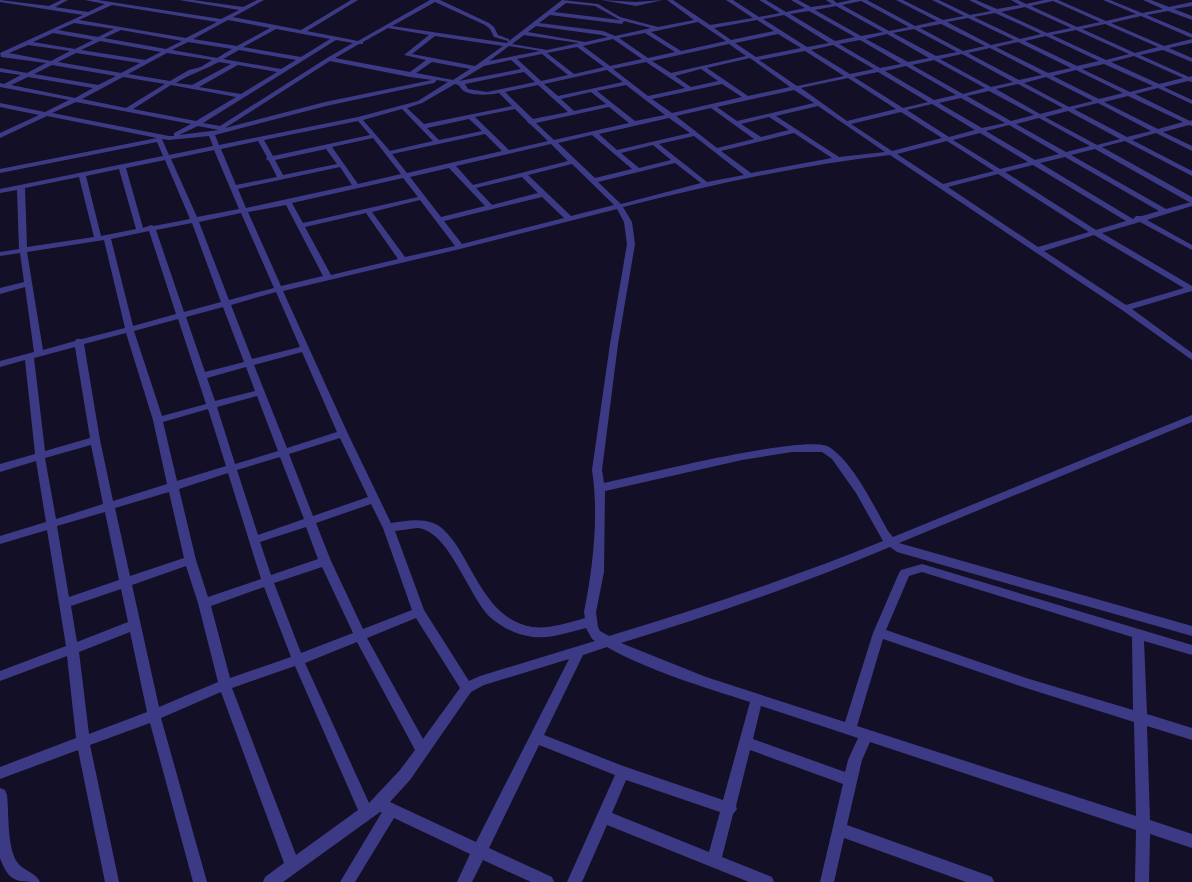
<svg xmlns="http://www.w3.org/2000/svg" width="1192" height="882" font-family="'Nunito Sans',sans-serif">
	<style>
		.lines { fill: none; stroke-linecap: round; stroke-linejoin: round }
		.minor { fill: #3d3a85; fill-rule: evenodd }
	</style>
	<rect width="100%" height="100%" fill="#130f26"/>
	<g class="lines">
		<g class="minor">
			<path d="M0,0l49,6 12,-6h7l-13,7 33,5 17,-8 -20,-4h13l123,19 18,-9 -60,-10h14l50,7 14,-7h7l-31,17 68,13 50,-30h7l-51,31 51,10 72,-41h10l49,23 5,4 4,8 11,4v2l53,-41 36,4 22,13 38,10 36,-7 -27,-20h6l37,25 43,-7 -27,-18h7l26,17 21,-4 -21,-13h7l20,12 19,-4 -14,-8h7l13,7 21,-3 -6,-4h7l4,3 14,-3h16l48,26 22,-5 -41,-21h7l40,20 21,-4 -32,-16h7l31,15 21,-4 -22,-11h7l21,9 23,-4 -9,-5h7l8,4 18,-4h14l48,21 30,-7 -33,-14h7l32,13 21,-4 -20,-9h8l18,7 23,-5v4l-18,3 18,7v4l-24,-9 -21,4 45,19v4l-51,-22 -30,7 53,23 28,-7v4l-23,5 23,10v4l-29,-12 -23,5 49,22 3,-1v6l-4,-1 -24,6 28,13v4l-34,-16 -23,6 55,27 2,-1v6l-3,-1 -26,7 29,14v5l-36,-18 -24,7 60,31v5l-67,-35 -23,6 90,50v9l-45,14 45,25v5l-52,-28 -38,11 90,53v5l-60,18 60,44v7l-70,-50 -232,-155c-90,10 -179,30 -267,52l9,15 3,22 -17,100 -16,126 2,13c34,-7 203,-50 225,-36 24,15 45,59 59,84l5,6 299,-122v7l-293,121 293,83v10l-295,-84 -7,-5c-88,37 -178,68 -269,96l85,34 139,45 28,-89 26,-60 2,-3 21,-6 270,81v10l-48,-14 3,73 45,14v12l-45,-14 3,94 42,14v14l-42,-14 -1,48h-14l1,-52 -266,-88 -8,18 -15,65 140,50 5,2 2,5h-28l-122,-44 -10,44h-14l23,-98 -93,-34 -14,56 1,3 -4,5 -11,43 50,20 2,5h-25l-142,-57 -25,57h-15l48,-107 -76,-30 -50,103 63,29 2,5h-23l-48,-22 -11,22h-15l13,-28 -76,-36 -39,64h-15l42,-70h-2l-97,70h-20l2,-5 19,-14 -63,-171 -60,26 46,164h-14l-43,-159 -60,22 29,137h-14l-27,-132 -78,29v-12l76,-29 -9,-82 -67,25v-10l66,-25 -19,-116 -47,14v-8l46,-14 -10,-61 -36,11v-8l35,-10 -10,-94 -25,7v-6l34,-9 -9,-65 -25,7v-6l24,-6 -4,-29 -20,3v-4l19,-3 -2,-59 -17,3v-4l163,-33 -6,-14 -157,31v-4l157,-31 -110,-22 -47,22v-5l39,-18 -39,-8v-4l45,9 24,-12 -69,-13v-4l4,1 17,-9 -21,-3v-4l27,5 19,-10 -45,-6 -1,-4 83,-38 -83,-13zM861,1l48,26 -20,4 -47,-26zM1053,1l47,21 -23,5 -46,-21zM435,2l50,23 5,4 4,8 14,4 -1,2 -115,-17zM566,3l29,3 25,14 -66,-8zM112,5l105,17 -31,16 -107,-18zM836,6l47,26 -22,4 -46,-26zM1025,7l46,21 -24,5 -46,-21zM809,11l46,26 -20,4 -45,-27zM995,13l46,21 -21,5 -46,-22zM550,15l72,9 2,-3 27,7 -36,8 -12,-5 -64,-8zM784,15l45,28 -22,4 -44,-28zM968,18l46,22 -23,5 -44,-23zM228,20l42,8 -33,18 -44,-7zM757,20l17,11 -43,9 -17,-12zM698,22l28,19 -45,10 -30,-19zM74,23l40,6 -16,8 -40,-7zM941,24l44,22 -22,5 -43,-23zM1105,24l53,23 -23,6 -53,-24zM536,26l66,9 6,2 -23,5 -57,-10zM388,28l41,7 -25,20 22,5 -16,12 -75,-14 24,-14h4v-2zM276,29l54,10 -29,18 -58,-10zM914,29l43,23 -21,4 -43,-23zM121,30l61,11 -16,8 -62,-11zM1076,30l53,24 -23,6 -54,-25zM53,33l40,7 -18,9 -42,-7zM645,33l30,19 -27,6 -29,-20zM778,34l23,14 -45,9 -21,-14zM887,34l42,24 -21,4 -42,-23zM524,35l55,8 -32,7 -35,-6zM435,36l68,10 -28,20 -63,-12zM1046,36l53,25 -22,5 -52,-25zM613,39l29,20 -32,7 -27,-20zM336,40l17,3 -26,15 -107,68 -17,-3zM860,40l41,24 -21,4 -41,-24zM100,41l61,11 -16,8 -64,-10zM188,42l44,7 -15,9 -45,-8zM1018,42l53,26 -23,5 -52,-26zM729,44l17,12 -75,17 -19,-12zM28,45l42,6 -19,10 -42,-8zM833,45l41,24 -24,5 -39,-24zM509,46l31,5 -51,10zM577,47l27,20 -30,7 -27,-21zM990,48l52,27 -23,5 -51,-27zM239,50l57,10 -15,9 -58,-10zM805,51l39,25 -47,10 -38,-26zM76,53l64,10 -19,10 -63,-11zM167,53l45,7 -11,7 -12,3 -19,11 -42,-7zM542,54l26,21 -27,6 -24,-22zM962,54l51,28 -22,5 -51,-28zM1134,56l49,22 -24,6 -48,-22zM750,58l40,29 -42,9 -41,-28zM511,60l10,9 -62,12 25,-15zM934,60l51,28 -22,6 -51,-29zM330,61l80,16 22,3 -107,22 -100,26zM219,62l12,2 -39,21 -16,-2c14,-9 28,-13 43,-21zM432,62l38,7 -17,11 -37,-7zM646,62l39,26 -37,8 -35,-27zM1104,64l49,22 -23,6 -48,-23zM52,65l64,11 -18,9 -64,-11zM238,65l39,7 -36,22 -42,-7zM906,66l50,29 -22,5 -49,-29zM701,69l17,12 -27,6 -16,-11zM607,70l16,12 -65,14 -14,-12zM1076,70l47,23 -24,6 -46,-23zM524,72l11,10 -48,10 -19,-3 -3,-5zM878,72l50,30 -25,6 -49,-31zM28,77l65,11 -18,10 -64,-13zM123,77l42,7 -39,24 -44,-9zM1046,77l47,24 -24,6 -45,-24zM848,78l48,31 -49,12 -46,-33zM437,80l11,2 -30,19 -60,16 -139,28 -4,-10 111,-29 108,-23zM455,84c6,1 4,4 9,7 8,5 26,4 35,2l13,13 -88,18 -17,-16 15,-5zM722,84l20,13 -70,16 -20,-14zM1018,84l45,24 -23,6 -44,-25zM171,85l65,12 -40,24 -63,-12zM538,85l30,27 -35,7 -28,-27zM626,85l39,30 -30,6 -38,-30zM794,90l20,13 -77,18 -20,-14zM989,91l45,24 -23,6 -44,-25zM591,92l15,12 -32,7 -13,-12zM1128,96l55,26 -25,7 -54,-27zM961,98l44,25 -23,5 -43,-25zM76,102l115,22 -17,9v3h-5l-117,-23zM1098,103l53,28 -24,6 -53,-28zM932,104l43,26 -26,7 -42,-27zM818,106l67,46 -46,5 -63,-41zM609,107l20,16 -75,17 -18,-17zM711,108l43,31 -37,9 -41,-32zM402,109l31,32 -43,10 -27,-31zM515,109l12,12 1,2 2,1 18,17 -39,9 -34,-33zM1068,111l52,28 -23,6 -52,-28zM901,112l41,26 -50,13 -41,-27zM769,117l20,13 -28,7 -20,-13zM669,118l21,15 -73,17 -18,-16zM1039,118l51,28 -24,6 -50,-28zM469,119l13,12 -43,9 -12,-12zM358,121l12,14 -97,21 -9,-16zM1009,125l50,29 -24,6 -49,-29zM198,126l21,4 -40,5zM794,133l38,25 -81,15 -30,-22zM980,133l48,29 -28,7 -47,-29zM485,134l17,17 -95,22 -15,-19zM592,135l40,34 -37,9 -37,-35zM209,136l4,10 -44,9 -7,-16 7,1zM694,136l50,39 -37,7 -48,-38zM373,138l28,36 -43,10 -26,-37zM258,141l9,16 -1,2 3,2 8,16 -41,8 -15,-36zM947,141l47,30 -51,13 -46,-30zM551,144l17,17 -95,24 -17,-19zM653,145l18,15 -32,8 -18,-15zM326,149l11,15 -54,11 -8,-15zM1095,149l94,53h2l-25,7 -95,-54zM214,150l25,59 -42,8 -26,-58zM1065,157l94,54 -17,5h-6l-3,3 -93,-56zM165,160l25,59 -36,7 -3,-1 -8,3 -17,-60zM675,163l26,20 -80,21 -23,-22zM572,164l42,41 -43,11 -43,-41zM1033,165l93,56 -30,9 -91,-58zM340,167l12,18 -106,23 -8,-19zM449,168l36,38 -44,11 -31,-40zM119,169l17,60 -35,7 -15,-60zM998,174l91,58 -51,15 -90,-60zM79,177l15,60 -67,10 -2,-59zM522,177l16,16 -46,12 -16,-17zM403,178l15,19 -115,26 -11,-20zM542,197l22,21 -102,26 -18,-23zM420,200l35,46 -50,11 -33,-45zM286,205l37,71 -42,10 -33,-74zM617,209l7,13 3,22 -17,100 -18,126c7,45 1,98 -8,142l1,6c-17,5 -35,11 -53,9 -42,-7 -56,-53 -77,-84 -6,-8 -13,-17 -22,-20 -14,-5 -28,-2 -42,0l-43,-89 -65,-143 177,-42zM241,213l33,75 -45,12 -30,-78zM366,213l32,46 -67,16 -26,-48zM192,223l29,79 -37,10 -28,-82zM149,231l27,83 -43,12 -22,-87zM1094,235l90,53 -58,17 -82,-54zM104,240l21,88 -43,11h-6l-1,2 -32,9 -16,-98zM276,292l24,55 -48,12 -21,-54zM223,307l21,55 -39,10 -19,-55zM178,319l28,85 -44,12 -28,-85zM126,333l27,87 14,64 -54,17 -13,-61 -16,-96zM75,347l15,91 -45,13 -11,-93zM302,352l35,80 -50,16 -33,-83zM246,367l9,24 -40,10 -8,-23zM257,396l21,55 -43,13 -18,-57zM208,409l18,57 -49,15 -14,-59zM340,438l28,59 -55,19 -24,-62zM91,445l12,59 -47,15 -11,-61zM792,452h30l10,7 24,34 27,48c-89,36 -181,67 -274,95l-9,-5 -2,-4 -2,-15 8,-40 1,-81 137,-31zM280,457l24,62 -46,16 -21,-65zM228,473l33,106 -53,18 -12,-37 -17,-71zM169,492l15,66 -54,18 -15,-68zM371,504l12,24 29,82 -49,19 -32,-68 -15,-38zM105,512l14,68 -50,17 -12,-71zM306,527l12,32 -47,16 -11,-33zM417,528c32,2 51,68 74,90 12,10 26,17 42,19 18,2 36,-5 53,-9l6,11 3,2 -115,35 -11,5 -45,-71 -29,-79zM186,566l12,37 20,79 -59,25 -27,-122zM322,567l31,66 -52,20 -27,-70zM922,572l210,65 1,73 -107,-32 -140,-48 23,-54zM264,587l27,70 -61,21 -19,-72zM121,589l7,33 -51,20 -6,-36zM416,618l44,70 -37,51 -56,-101zM130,632l17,80 -58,22 -10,-82zM883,639l143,49 108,34 2,94 -279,-90zM357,642l58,108 -15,20 -31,33 -64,-140zM607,647c42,24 97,40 143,55l-27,98 -100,-34 -79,-31 39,-80zM569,659l-93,183 -86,-40 20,-22 61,-88 13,-7zM295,666l63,144 -62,45 -64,-167zM761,706l97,32 -10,22 -3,12 -92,-33zM626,780l94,32 -11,40 -97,-39z"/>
			<polygon points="601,0 636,2 663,0 636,6"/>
			<path d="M0,788l5,2 2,5c2,18 0,52 10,67 6,9 19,10 23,20 -24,0 -31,0 -40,-24z"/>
		</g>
	</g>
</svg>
